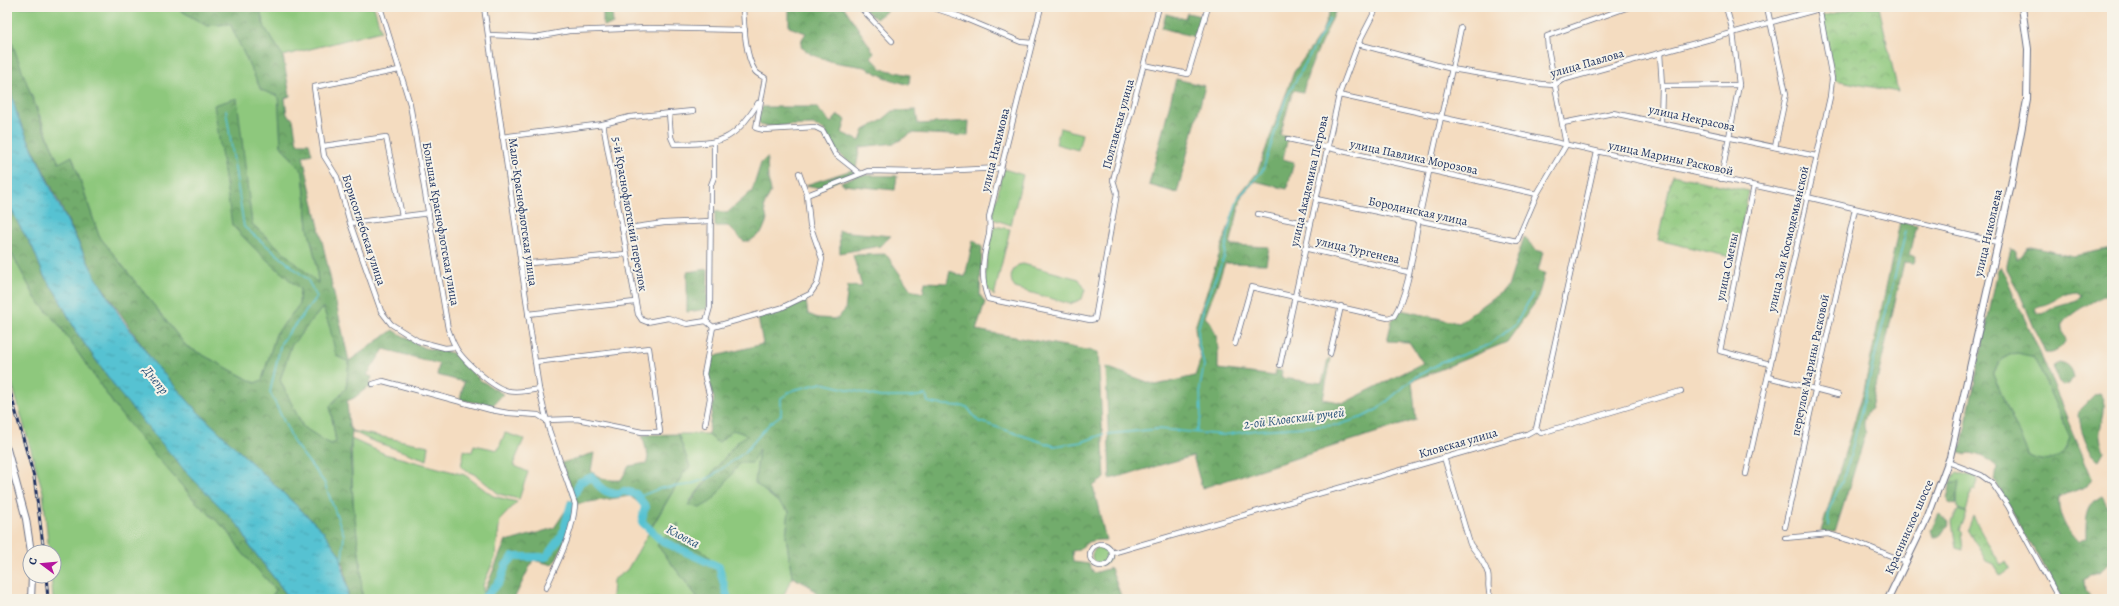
<svg xmlns="http://www.w3.org/2000/svg" width="2119" height="606" font-family="Alegreya,serif">
	<style>
		.grass { fill: #8ec87d; stroke: #547c6e }
		.forest { fill: url(#forest-crowns); stroke: #466e65; fill-rule: evenodd }
		.park { fill: url(#park-crowns); stroke: #547c6e }
		.water { fill: url(#water-ripples); stroke: #397898 }
		.lines { fill: none; stroke-linecap: round; stroke-linejoin: round }
		.stream { stroke: #57c2d2; stroke-width: 1.5 }
		.river { stroke: #57c2d2; stroke-width: 8 }
		.minor-casing { stroke: #676c80; stroke-width: 6 }
		.major-casing { stroke: #676c80; stroke-width: 8 }
		.minor { stroke: #fff; stroke-width: 4.5 }
		.major { stroke: #fff; stroke-width: 6 }
		.rail-casing { stroke: #1b2f5e; stroke-width: 3 }
		.rail { stroke: #f7f3e8; stroke-width: 1.5; stroke-dasharray: 4.5; stroke-linecap: butt }
		.labels { text-anchor: middle; dominant-baseline: central; stroke-width: 4; stroke-linejoin: round; paint-order: stroke }
		.street-label { font-size: 12px; fill: #1b2f5e; stroke: #f7f3e8 }
		.water-label { font-size: 13px; font-style: italic; fill: #2a547b; stroke: #f7f3e8 }
	</style>
	<defs>
		<pattern id="forest-crowns" width="20" height="18" patternUnits="userSpaceOnUse"><rect width="20" height="18" fill="#72ac6c"/><path d="M2 6a3 3 0 1 1 6 0M12 15a3 3 0 1 1 6 0" fill="none" stroke="#5d8c5c"/></pattern>
		<pattern id="park-crowns" width="20" height="18" patternUnits="userSpaceOnUse"><rect width="20" height="18" fill="#8ec87d"/><path d="M2 6a3 3 0 1 1 6 0M12 15a3 3 0 1 1 6 0" fill="none" stroke="#73a36a"/></pattern>
		<pattern id="water-ripples" width="26" height="14" patternUnits="userSpaceOnUse"><rect width="26" height="14" fill="#57c2d2"/><path d="M2 4q2-2 4 0t4 0M15 11q2-2 4 0t4 0" fill="none" stroke="#479eae"/></pattern>
	</defs>
	<rect width="100%" height="100%" fill="#f7f3e8"/>
	<filter id="ink" filterUnits="userSpaceOnUse"><feTurbulence type="fractalNoise" baseFrequency=".025" numOctaves="2"/><feDisplacementMap in="SourceGraphic" scale="8" xChannelSelector="R" yChannelSelector="G"/><feConvolveMatrix kernelMatrix="1 2 1 2 8 2 1 2 1" color-interpolation-filters="sRGB"/></filter>
	<filter id="wash" filterUnits="userSpaceOnUse"><feTurbulence type="fractalNoise" baseFrequency=".012" numOctaves="4" result="noise"/><feDisplacementMap in="SourceGraphic" scale="16" xChannelSelector="R" yChannelSelector="G"/><feGaussianBlur stdDeviation="0.9" result="paint"/><feColorMatrix in="noise" values="0 0 0 0 0 0 0 0 0 0 0 0 0 0 0 0 0 1.4 0 .05"/><feComposite in="paint" operator="in"/></filter>
	<g filter="url(#wash)">
		<rect width="100%" height="100%" fill="#f4dcc0"/>
		<g class="grass">
			<polygon points="7,7 175,7 207,26 230,23 261,90 279,96 281,146 303,172 308,228 316,261 318,284 252,224 246,181 232,225 256,250 300,289 299,305 276,334 262,380 255,383 186,346 99,236 72,156 59,164 13,49 7,29"/>
			<polygon points="259,7 374,7 381,31 283,56 265,28"/>
			<polygon points="1060,128 1082,134 1078,150 1056,144"/>
			<polygon points="1004,169 1023,175 1011,225 993,219 992,216"/>
			<polygon points="994,226 1010,229 994,296 985,285 987,253"/>
			<polygon points="7,245 36,299 59,325 119,412 196,502 228,531 241,551 276,590 270,599 53,599 51,576 54,576 54,552 49,552 43,492 7,366"/>
			<path d="M1023,264l56,15 6,10 -3,10 -12,5 -55,-16c-6,-8 -5,-16 3,-23z"/>
			<polygon points="323,307 330,328 349,361 346,388 330,406 336,442 330,444 303,427 280,380 291,346"/>
			<path d="M2017,353l17,3 36,81c-6,23 -20,29 -41,19l-36,-81c5,-12 11,-20 24,-22z"/>
			<path d="M733,430l10,3 4,3 -9,5 -49,61 23,-1 28,-39 19,-14 -4,35 34,28 -3,25 6,41 -10,22h-50c-8,-15 -15,-38 -29,-47 -8,-6 -15,-4 -25,-12v-17l-21,22 42,54h-90l3,-3 1,-16 14,-10 56,-96 7,-7 -12,-33h30l7,7 4,1z"/>
			<polygon points="352,431 429,446 427,460 370,440"/>
			<polygon points="505,433 524,439 513,465 528,472 519,499 499,494 477,476 461,467 464,450 472,452 474,445 498,450"/>
			<polygon points="351,439 385,454 465,475 493,496 517,502 500,520 495,558 483,585 483,595 477,599 362,599 361,569 353,502"/>
			<path d="M1957,472l20,6 1,3 -3,9h-3l-6,22 -8,-3c-1,-6 0,-11 -2,-17l3,-7 -2,-4 -6,2 4,-9z"/>
			<polygon points="1958,510 1966,513 1959,530 1961,532 1963,550 1956,548 1952,522"/>
			<circle cx="1101" cy="556" r="9"/>
		</g>
		<g class="forest">
			<path d="M175,7h84l6,21 18,28 7,40 -5,2 2,17 6,4 4,24h12l3,11 -9,2 46,205 44,-31 31,18 29,5 27,27 23,14 -10,11 -33,-5 4,-18 -27,-7 2,-11 -55,-15 -17,26 5,2 -2,5 1,8 -3,-3 -14,11 -7,3 2,25 3,5 -2,20 3,51 8,67 1,30h-15l1,-8 -4,-26 -21,-34 -127,-121 -42,-47 -59,-87 -77,-158 -11,-36v-53l34,93 18,41 13,-7 27,80 87,110 69,37 7,-3 14,-46 23,-29 1,-16 -44,-39 -24,-25 -18,-120 23,-7 15,126 66,59 -2,-22 -8,-33 -5,-56 -22,-26 -3,-50 -17,-6 -31,-66 -23,2zM323,307l7,21 6,28 13,6 -3,26 -16,18 6,36 -6,2 -27,-17 -23,-47 11,-34z"/>
			<polygon points="603,7 621,7 612,9 613,24 603,26"/>
			<polygon points="789,7 844,7 874,53 871,57 882,69 910,75 909,85 886,78 865,67 833,62 812,55 801,47 802,39 806,33 789,27"/>
			<polygon points="866,7 892,7 876,19 864,9"/>
			<path d="M1331,9l5,1c-11,27 -27,54 -33,82l-10,-2 -13,45 8,2 -5,22 11,3 -7,27 -32,-8 -13,14 -12,50 39,2 -3,17 -41,-1 -20,54c15,15 13,32 13,52l57,7 1,-6 6,1 -1,7 41,5 6,-24 3,-1 -8,41 21,4 79,-40 -14,-21 -22,-1 5,-21 9,-10 58,13 49,-36 16,-50 12,13 7,2 -5,19 7,2 -8,27 -30,42 -95,39 4,39 -214,68 -9,-32 -83,23 -4,-112 50,18 39,-9 6,-18 -4,-13 -2,-18 44,-132 18,-22 37,-101 27,-38z"/>
			<polygon points="1187,13 1201,16 1195,37 1162,28 1166,14 1185,19"/>
			<polygon points="1176,79 1205,86 1177,193 1149,185"/>
			<polygon points="762,107 816,107 831,123 838,115 846,120 842,133 860,141 864,130 881,121 893,111 916,110 918,124 969,121 968,136 912,133 895,143 860,147 856,168 837,152 824,130 813,125 764,126 760,125 758,120"/>
			<polygon points="767,157 768,179 771,191 764,206 767,220 762,232 750,241 743,241 728,226 715,226 715,211 727,213 752,191 761,163"/>
			<polygon points="852,170 855,173 820,188 806,185"/>
			<polygon points="859,175 897,176 895,190 843,185 841,182"/>
			<polygon points="7,200 20,227 33,248 44,276 56,293 77,333 104,372 150,430 240,527 249,545 290,599 270,599 276,590 241,551 228,531 196,502 155,455 119,412 59,325 36,299 7,245"/>
			<path d="M1900,222l17,3 -7,30 6,1 -2,7 -10,-1 -33,146c-7,8 -9,17 -5,25l-31,99 -14,-1 43,-141z"/>
			<polygon points="839,231 891,236 880,246 840,253"/>
			<path d="M973,240l9,7 -2,48 5,7 -9,28 122,22 7,126 -12,8 13,54c-13,0 -18,0 -27,10l-7,1 1,11 16,2 5,9 17,-5 11,31h-299l-15,-14 -16,-8 -6,-41 3,-25 -34,-28 4,-34 -7,14h-12l-28,38 -12,7 -12,-3 50,-64 8,-5 -3,-3 -10,-3 -14,12 -4,-1 -7,-7 6,-35 -6,-23 4,-19 51,-13 -5,-27 21,-5 27,-11 2,13 10,4 19,1 8,-9 3,-24 14,1 -9,-32 33,-1 25,36 12,3 2,-11 22,1 3,-12 15,6z"/>
			<path d="M2031,247l43,9 38,-8v44c-11,5 -46,22 -50,33 -1,4 2,11 4,15 -5,8 -11,15 -21,13l-26,-61 -12,-22v-6l4,-15 5,2v8l8,-6 3,-5zM2077,291l4,4 -4,5 -21,6 -13,8 -5,-1 -3,-4c3,-4 7,-3 12,-5 14,-6 11,-11 30,-13z"/>
			<path d="M2001,266l39,87 52,125 -5,8 -28,11c-2,16 8,35 19,45l8,-4c0,-16 -1,-34 16,-42l10,18v46l-12,12 -9,2 -7,6 1,10 7,9h-30l-67,-118 2,-14c-7,-7 -18,-13 -28,-14l-3,2 -6,-2 38,-184zM2017,353l17,4 36,80c-6,22 -20,29 -41,19l-36,-81c4,-12 11,-20 24,-22z"/>
			<polygon points="708,269 707,309 687,312 687,272"/>
			<path d="M2059,362c9,1 14,7 15,16l-5,6 -5,2 -5,-3 -6,-14 1,-4z"/>
			<path d="M2100,394c9,13 1,25 0,38 -1,6 2,13 4,19l-5,9c-13,-8 -20,-35 -20,-49l16,-16z"/>
			<path d="M678,434l12,33 -7,7 -34,57 -8,-9 2,-16 -13,-10 -54,8 -14,-41 32,-10 -3,18c8,8 20,10 30,9l8,-14 18,-3 1,-7 -6,-21z"/>
			<polygon points="1959,481 1956,504 1948,502 1947,498 1951,483"/>
			<path d="M569,500c9,18 -7,48 -16,65l-20,-5 -19,39h-37l6,-4 23,-55 4,1 44,-13 12,-18z"/>
			<path d="M1939,514l9,7 2,4c-8,5 -7,13 -17,12l-2,-7z"/>
			<path d="M678,523v18c10,7 17,5 25,11 14,9 21,32 29,47h-33l-42,-54z"/>
		</g>
		<g class="park">
			<polygon points="1861,7 1879,7 1898,92 1835,80 1822,16"/>
			<polygon points="1672,175 1749,191 1735,258 1658,240"/>
			<polygon points="1973,516 2000,565 2007,561 2011,568 2000,576 1993,564 1986,561 1968,529"/>
		</g>
		<polygon class="water" points="7,78 18,118 56,199 95,276 122,319 154,363 196,410 323,531 340,555 348,591 347,599 290,599 249,545 240,527 186,472 120,394 77,333 56,293 44,276 33,248 20,227 7,200"/>
		<g class="lines">
			<g class="stream">
				<polyline points="226,110 244,227 307,279 317,297 281,343 270,392 294,443 324,482 344,535 342,560"/>
				<polyline points="1196,432 1201,418 1200,387 1204,365 1199,345 1198,329 1205,303 1224,258 1230,223 1238,198 1263,170 1286,98 1330,19"/>
				<polyline points="1108,434 1158,429 1223,435 1256,430 1338,425 1363,417 1378,409 1414,378 1442,362 1489,345 1515,325 1533,294"/>
				<path d="M638,497l23,-9 27,-3 21,-7 36,-26 25,-29 11,-8v-17l12,-8 29,-7 58,14h31l15,-2 2,7c13,4 26,3 39,5l11,14 76,25 28,-4 22,-8"/>
				<polyline points="1828,526 1829,509 1846,473 1906,231"/>
			</g>
			<g class="river">
				<path d="M575,493l5,-11 12,-5c8,12 18,21 32,14l12,3 10,13 -2,3 -2,12 20,19 57,26 9,32"/>
				<polyline points="483,599 500,581 506,565 513,557 546,557 562,535 571,504"/>
			</g>
		</g>
	</g>
	<g filter="url(#ink)">
		<g class="lines">
			<g class="minor-casing">
				<g id="minor">
					<path d="M380,7l30,97 38,225c2,5 4,12 7,17 6,13 38,42 53,45 10,2 20,0 31,-2"/>
					<path d="M484,7l55,382 10,41 26,74c-2,30 -17,57 -29,84"/>
					<path d="M743,7c1,17 2,49 12,64 2,3 7,5 10,7l-9,50 8,2 51,-3 8,4 12,23 24,19"/>
					<polyline points="860,7 892,41"/>
					<polyline points="931,7 961,17 1021,42 1032,43"/>
					<path d="M1041,7l-52,210c2,15 -1,21 -4,35 -3,16 -3,32 3,47l102,21 5,-1 22,-126 -4,-13 46,-173"/>
					<polyline points="1767,7 1786,94 1775,147"/>
					<polyline points="489,35 536,37 569,31 649,28 745,30"/>
					<polyline points="1358,44 1452,69 1541,84 1555,85 1562,80 1819,9"/>
					<polyline points="1660,53 1662,86 1661,122"/>
					<polyline points="1144,65 1188,74 1208,7"/>
					<polyline points="399,70 314,87 324,156 337,177 350,223 381,311 391,324 418,341 445,348 455,347"/>
					<polyline points="1662,86 1739,85"/>
					<polyline points="1339,95 1807,197 1997,242"/>
					<path d="M669,113l2,24 3,7c45,-1 58,1 84,-41"/>
					<polyline points="1563,123 1613,113 1816,156"/>
					<polyline points="603,124 630,117 693,111"/>
					<polyline points="502,137 603,124 638,314 642,320 647,322 668,318 687,324 706,321 713,327"/>
					<polyline points="1288,139 1537,194"/>
					<polyline points="323,146 386,137 402,216"/>
					<polyline points="1721,179 1739,85 1733,32 1726,7"/>
					<polyline points="1754,186 1720,351 1770,364"/>
					<polyline points="807,195 868,171 917,172 1001,168"/>
					<polyline points="1316,199 1517,241 1537,194 1566,145 1548,48 1547,36 1629,7"/>
					<polyline points="1258,214 1310,224"/>
					<polyline points="350,223 429,213"/>
					<polyline points="622,229 664,223 711,221"/>
					<polyline points="1304,248 1408,272"/>
					<polyline points="520,264 626,254"/>
					<polyline points="528,314 635,302"/>
					<polyline points="706,321 710,307 711,185 714,177 714,143"/>
					<path d="M1235,344l16,-57 137,31 6,-2c16,-26 19,-68 25,-97 13,-64 28,-127 42,-191"/>
					<polyline points="1330,354 1341,306"/>
					<polyline points="1280,365 1339,95 1358,44 1377,7"/>
					<polyline points="1768,377 1838,395"/>
					<polyline points="373,384 383,381 491,410 508,413 538,415 546,420 577,419 642,432 660,432 649,348 535,362"/>
					<polyline points="705,425 710,398 704,374 713,327 781,308 810,294 817,284 822,259 810,225 807,195 799,173"/>
					<polyline points="1536,429 1541,433 1681,391"/>
					<path d="M1444,457l26,87c7,9 15,19 18,30 2,9 -2,13 3,25"/>
					<polyline points="1948,462 1981,475 1992,483 2008,506 2059,599"/>
					<polyline points="1746,474 1830,97 1832,79 1819,7"/>
					<polyline points="1785,527 1855,209"/>
					<polyline points="1785,538 1828,534 1859,543 1906,562"/>
					<circle cx="1101" cy="555" r="11"/>
					<polyline points="1112,553 1527,434 1536,429 1597,152"/>
				</g>
			</g>
			<g class="major-casing">
				<g id="major">
					<polyline points="7,449 26,519 31,552"/>
					<polyline points="31,599 32,576"/>
					<polyline points="1888,599 1928,516 1950,457 2011,185 2027,100 2028,49 2022,7"/>
				</g>
			</g>
			<use href="#minor" class="minor"/>
			<use href="#major" class="major"/>
			<g class="rail-casing">
				<g id="rail">
					<polyline points="7,381 34,477 44,552"/>
					<polyline points="46,576 48,599"/>
				</g>
			</g>
			<use href="#rail" class="rail"/>
		</g>
	</g>
	<g class="labels">
		<g class="street-label">
			<text transform="translate(1587 63) rotate(-16)">улица Павлова</text>
			<text transform="translate(1692 118) rotate(12)">улица Некрасова</text>
			<text transform="translate(1118 124) rotate(-75)">Полтавская улица</text>
			<text transform="translate(995 150) rotate(-76)">улица Нахимова</text>
			<text transform="translate(1414 157) rotate(12)">улица Павлика Морозова</text>
			<text transform="translate(1671 158) rotate(12)">улица Марины Расковой</text>
			<text transform="translate(1309 181) rotate(-77)">улица Академика Петрова</text>
			<text transform="translate(1418 211) rotate(12)">Бородинская улица</text>
			<text transform="translate(523 212) rotate(82)">Мало-Краснофлотская улица</text>
			<text transform="translate(630 214) rotate(80)">5-й Краснофлотский переулок</text>
			<text transform="translate(441 224) rotate(80)">Большая Краснофлотская улица</text>
			<text transform="translate(364 230) rotate(72)">Борисоглебская улица</text>
			<text transform="translate(1988 233) rotate(-77)">улица Николаева</text>
			<text transform="translate(1788 239) rotate(-77)">улица Зои Космодемьянской</text>
			<text transform="translate(1358 250) rotate(13)">улица Тургенева</text>
			<text transform="translate(1727 267) rotate(-78)">улица Смены</text>
			<text transform="translate(1810 365) rotate(-78)">переулок Марины Расковой</text>
			<text transform="translate(1458 443) rotate(-16)">Кловская улица</text>
			<text transform="translate(1909 527) rotate(-66)">Краснинское шоссе</text>
		</g>
		<g class="water-label">
			<text transform="translate(156 380) rotate(51)">Днепр</text>
			<text transform="translate(1294 418) rotate(-7)">2-ой Кловский ручей</text>
			<text transform="translate(683 536) rotate(28)">Кловка</text>
		</g>
	</g>
	<rect width="2119" height="606" fill="none" stroke="#f7f3e8" stroke-width="24"/>
	<g transform="translate(42 564) rotate(286)"><circle r="19" fill="#f7f3e8" stroke="#9fa5b1"/>
	<path d="M0-3L7 15L0 10L-7 15Z" fill="#b5179e"/>
	<text y="-6" font-size="11" font-weight="bold" text-anchor="middle" fill="#1b2f5e">С</text>
	</g>
</svg>
